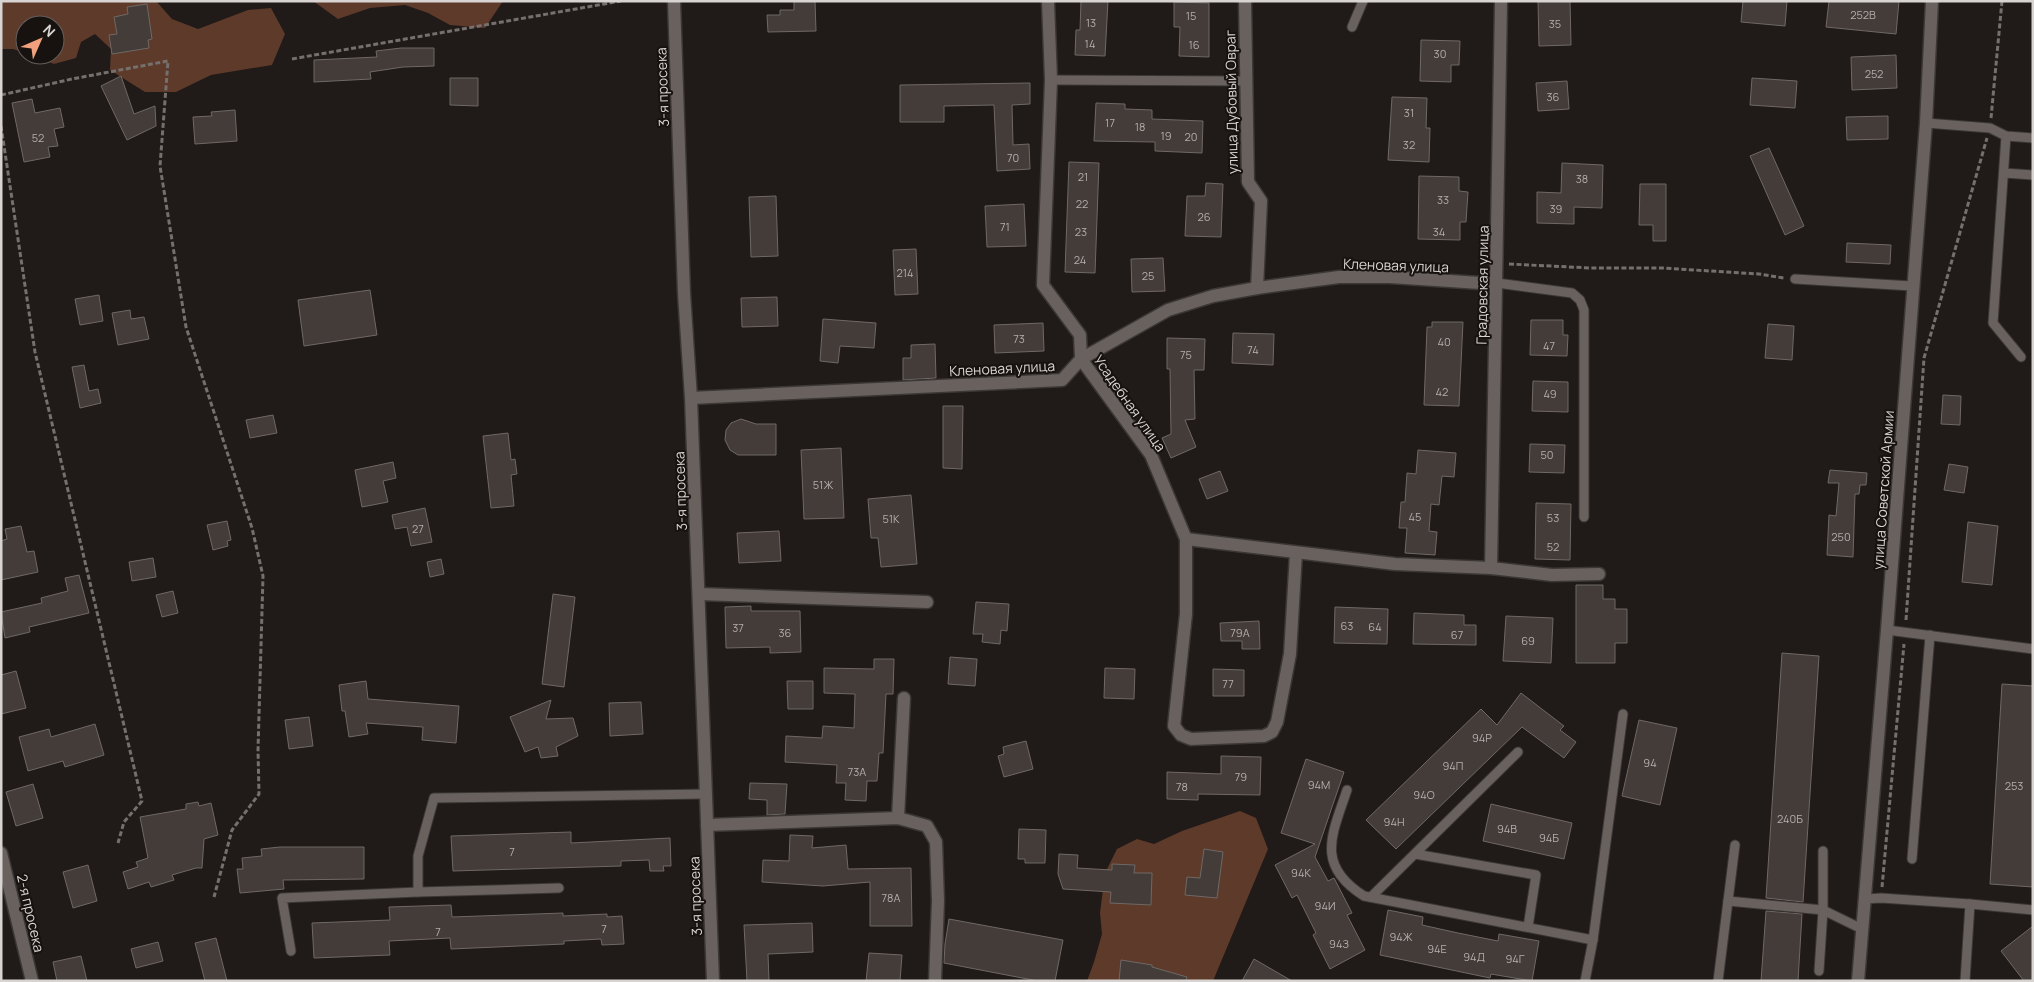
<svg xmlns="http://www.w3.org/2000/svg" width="2034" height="982" font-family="Manrope,sans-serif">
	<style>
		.forest { fill: #5d3a2a }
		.building { fill: #433c39; stroke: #6f6865 }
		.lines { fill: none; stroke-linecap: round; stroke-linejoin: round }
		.service-casing { stroke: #3b3735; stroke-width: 11 }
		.minor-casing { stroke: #3b3735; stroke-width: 15 }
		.tertiary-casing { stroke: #3b3735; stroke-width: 15 }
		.path { stroke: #75706e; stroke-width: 3; stroke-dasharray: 5 2.5; stroke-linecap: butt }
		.service { stroke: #68615e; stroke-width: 9 }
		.minor { stroke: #68615e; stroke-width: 12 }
		.tertiary { stroke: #68615e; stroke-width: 12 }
		.labels { text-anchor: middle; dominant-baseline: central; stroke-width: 4; stroke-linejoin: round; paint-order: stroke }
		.number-label { font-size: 11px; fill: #b3aeac }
		.street-label { font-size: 14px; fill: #d8d4d2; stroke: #17110f }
	</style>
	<rect width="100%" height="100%" fill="#201a18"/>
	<g class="forest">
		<polygon points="1,1 156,1 172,19 198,29 248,10 271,8 285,34 272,65 211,75 176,92 145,92 110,70 111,49 95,34 81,42 76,58 54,64 31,55 55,55 55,25 25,25 25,53 13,49 1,49"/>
		<polygon points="313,1 503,1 485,28 450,25 428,13 405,5 370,8 338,19"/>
		<polygon points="1240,811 1256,818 1268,849 1213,981 1087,981 1094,962 1102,934 1100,913 1105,873 1117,849 1137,839 1154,844 1182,831"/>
	</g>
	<g class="building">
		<polygon points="794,1 815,1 816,31 768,32 767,15 780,15 780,10 794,10"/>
		<polygon points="1081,1 1108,1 1105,56 1075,55 1076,30 1080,30"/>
		<polygon points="1538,1 1570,1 1571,45 1539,46"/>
		<polygon points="1743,1 1787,1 1785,26 1741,22"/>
		<polygon points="1829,1 1899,1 1896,34 1826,27"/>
		<polygon points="1174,2 1209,3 1209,57 1179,56 1180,27 1174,27"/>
		<polygon points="147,4 152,39 148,40 149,48 112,54 109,35 117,34 114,17 128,14 127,7"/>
		<polygon points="1421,40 1460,41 1459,65 1451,65 1451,82 1420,81"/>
		<polygon points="401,48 434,48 434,66 403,67 370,72 371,79 314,82 314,60 377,57 376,51"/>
		<polygon points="1896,55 1897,88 1852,90 1851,57"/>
		<polygon points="121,76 134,114 155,106 156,126 127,140 101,86"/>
		<polygon points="450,78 478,78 478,106 450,105"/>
		<polygon points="1752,78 1797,81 1795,108 1750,105"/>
		<polygon points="1567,81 1569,109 1538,111 1536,83"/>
		<polygon points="1030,83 1030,104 1012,105 1013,145 1029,144 1030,169 997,171 994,105 944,106 944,122 900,122 900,85"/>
		<polygon points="1392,97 1427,98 1426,128 1430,128 1429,162 1388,160"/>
		<polygon points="32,99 35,113 60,108 64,127 54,129 58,146 48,147 50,157 24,162 12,103"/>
		<polygon points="1096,103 1125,104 1125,109 1152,110 1152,119 1203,121 1202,153 1155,151 1155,142 1094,141"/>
		<polygon points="235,110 237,141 195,144 193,117 212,116 211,112"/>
		<polygon points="1888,116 1888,139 1847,140 1846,117"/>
		<polygon points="1769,148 1804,226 1785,235 1750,156"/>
		<polygon points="1069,162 1099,163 1095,273 1065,272"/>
		<polygon points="1562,163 1603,165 1602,208 1574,207 1574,224 1537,223 1537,192 1561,193"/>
		<polygon points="1419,176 1459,177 1459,191 1468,192 1466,222 1460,222 1460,240 1418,239"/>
		<polygon points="1206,183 1223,184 1221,237 1185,236 1187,196 1205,196"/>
		<polygon points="1640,184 1666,184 1666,241 1653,241 1653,225 1639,225"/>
		<polygon points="776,196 778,256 751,257 749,197"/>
		<polygon points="1024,204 1026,246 987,247 985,206"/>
		<polygon points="1847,243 1891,245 1890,264 1846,262"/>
		<polygon points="916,249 918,294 895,295 893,250"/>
		<polygon points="1163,258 1165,291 1132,292 1131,259"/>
		<polygon points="370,290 377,335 304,346 298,300"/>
		<polygon points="99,295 103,321 80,325 75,299"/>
		<polygon points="777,297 778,326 742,327 741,298"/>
		<polygon points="130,310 131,319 144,317 149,339 118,345 112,313"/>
		<polygon points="823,319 876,323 874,348 840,346 838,363 820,361"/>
		<polygon points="1531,320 1563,320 1563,335 1568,335 1567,356 1530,355"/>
		<polygon points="1432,322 1463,322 1459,406 1424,405 1427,327 1432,327"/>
		<polygon points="1043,323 1044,351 995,353 994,325"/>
		<polygon points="1768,324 1794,326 1792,360 1765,358"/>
		<polygon points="1233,333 1274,334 1273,365 1232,363"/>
		<polygon points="1167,338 1205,339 1204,370 1194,370 1195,419 1185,420 1196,447 1171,458 1162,438 1171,434 1170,369 1167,369"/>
		<polygon points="935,344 936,378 903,380 903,358 911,358 911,345"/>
		<polygon points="84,365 89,391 98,389 101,403 80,408 72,367"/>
		<polygon points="1533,381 1568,382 1568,412 1532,411"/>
		<polygon points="1943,395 1961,396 1960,425 1941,424"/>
		<polygon points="943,406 963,406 962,469 943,468"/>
		<polygon points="273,415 277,433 250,438 246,420"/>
		<polygon points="741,419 756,424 776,424 776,455 738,455 730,450 725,440 726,430 731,423"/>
		<polygon points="508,433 511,460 515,459 517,474 511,475 514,506 491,508 483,436"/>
		<polygon points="1530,444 1565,445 1564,473 1529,472"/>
		<polygon points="841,448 844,518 804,519 801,450"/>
		<polygon points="1418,450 1456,453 1454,477 1442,476 1439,505 1431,504 1429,531 1437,532 1435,555 1405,553 1407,528 1399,528 1401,502 1405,502 1407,473 1416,474"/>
		<polygon points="393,462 396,478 383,481 388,502 362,507 355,470"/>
		<polygon points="1949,464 1968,467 1964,493 1944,490"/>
		<polygon points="1830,470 1867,473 1866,485 1860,485 1859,494 1855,494 1853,557 1827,555 1829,515 1836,516 1839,483 1828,483"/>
		<polygon points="1220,471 1228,491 1207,499 1199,479"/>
		<polygon points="911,495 917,564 881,567 878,538 871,538 868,499"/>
		<polygon points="1536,503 1571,504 1570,560 1535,559"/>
		<polygon points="425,508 432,542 411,546 407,527 395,529 392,515"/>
		<polygon points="227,521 231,540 227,541 228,546 213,550 207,525"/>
		<polygon points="1968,522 1998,526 1992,585 1962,582"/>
		<polygon points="21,526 27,552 34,551 38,572 1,580 1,541 7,539 5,529"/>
		<polygon points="779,531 781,561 739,563 737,533"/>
		<polygon points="153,558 156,577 132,581 129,562"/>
		<polygon points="441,559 444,574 430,577 427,562"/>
		<polygon points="79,575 89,613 29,627 30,632 5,638 1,612 42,603 41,598 68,591 65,578"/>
		<polygon points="1576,585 1603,585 1603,599 1615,599 1615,609 1627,609 1627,643 1615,643 1615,663 1576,663"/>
		<polygon points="173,591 178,613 162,617 156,595"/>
		<polygon points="553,594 575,597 564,687 542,684"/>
		<polygon points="976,602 1009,604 1007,631 1001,630 1000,644 982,642 983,634 973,634"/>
		<polygon points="751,606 751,611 800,611 801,652 770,653 770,647 726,648 725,607"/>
		<polygon points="1335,607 1388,609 1387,644 1334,643"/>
		<polygon points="1414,613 1464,615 1464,625 1476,625 1476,645 1413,644"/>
		<polygon points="1506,616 1553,618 1551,663 1503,661"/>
		<polygon points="1259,621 1260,649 1242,649 1242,641 1221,641 1220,623"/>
		<polygon points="1782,653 1819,656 1803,902 1766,898"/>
		<polygon points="950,657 977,659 975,686 948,684"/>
		<polygon points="874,659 894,659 893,694 886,694 883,753 879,753 877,781 867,781 866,801 845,800 846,783 836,783 837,765 785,762 786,736 822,738 823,726 854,728 855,694 824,693 824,668 874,669"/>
		<polygon points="1105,668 1135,669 1134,699 1104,698"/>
		<polygon points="1213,669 1244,670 1244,696 1213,696"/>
		<polygon points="16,671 26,708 1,714 1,675"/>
		<polygon points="366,681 368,699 459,706 456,743 422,740 423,727 366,723 368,734 349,737 345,711 342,711 339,685"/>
		<polygon points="787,681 813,681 813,709 788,709"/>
		<polygon points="2002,684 2033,686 2033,887 1990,884"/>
		<polygon points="1521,693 1564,726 1560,730 1576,742 1564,758 1522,727 1396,849 1366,820 1481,709 1497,725"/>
		<polygon points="551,700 546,719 573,718 578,736 556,747 558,756 541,758 538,747 525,752 510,717"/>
		<polygon points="641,702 643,734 610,736 609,703"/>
		<polygon points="309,717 313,746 289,749 285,720"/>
		<polygon points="1639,720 1677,728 1660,805 1622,796"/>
		<polygon points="95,724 104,755 65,767 63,761 28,771 19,737 49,729 51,737"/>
		<polygon points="1026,741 1033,769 1004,777 998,756 1004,754 1003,747"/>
		<polygon points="1221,756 1261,757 1260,795 1198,794 1198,800 1167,799 1167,772 1221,774"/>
		<polygon points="1306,759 1344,772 1315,857 1328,881 1334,878 1352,913 1347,915 1365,950 1330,969 1313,935 1316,933 1297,895 1292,898 1275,865 1315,844 1281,833"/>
		<polygon points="750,783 787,784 785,814 767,815 767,800 749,799"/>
		<polygon points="33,784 43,818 16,826 6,792"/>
		<polygon points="198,802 199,806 211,803 218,835 204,839 202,868 196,868 172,875 174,880 151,887 149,882 128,889 123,872 138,867 136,862 148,858 140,817 186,809 186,804"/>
		<polygon points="1491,804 1572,823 1564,859 1483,841"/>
		<polygon points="1019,829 1046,830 1045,863 1025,863 1025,859 1018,859"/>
		<polygon points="571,832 571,843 670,838 671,866 663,866 664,871 650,871 649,860 621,861 621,866 453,871 451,836"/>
		<polygon points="790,835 813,836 812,848 846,845 848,869 911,868 912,926 870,926 870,882 823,886 762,882 763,860 789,861"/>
		<polygon points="280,847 364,847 364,879 283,880 284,889 240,893 237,869 243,869 242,858 262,856 261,849"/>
		<polygon points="1204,849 1223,852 1217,898 1185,895 1187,877 1200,878"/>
		<polygon points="1059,854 1078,855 1077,868 1112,870 1112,864 1135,865 1134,873 1152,873 1151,905 1110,903 1111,892 1063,889 1058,874"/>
		<polygon points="88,865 97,901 73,908 63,872"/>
		<polygon points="451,905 452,917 563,913 563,916 607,914 607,917 622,916 624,944 602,945 601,939 564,941 564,944 451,949 450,938 389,941 390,955 314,958 312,923 390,920 389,907"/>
		<polygon points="1388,910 1423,917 1422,925 1458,933 1498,941 1499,934 1539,941 1532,981 1491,974 1490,978 1380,955"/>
		<polygon points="1766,911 1802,914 1798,981 1761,981"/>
		<polygon points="949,919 1063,940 1055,981 1038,981 944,963 945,944"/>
		<polygon points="812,923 813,952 768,954 769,981 747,981 744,925"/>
		<polygon points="2033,926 2033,981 2024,981 2001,951"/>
		<polygon points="216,938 227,981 205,981 195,943"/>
		<polygon points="158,942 163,961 136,968 131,949"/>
		<polygon points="869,953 902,955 900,981 866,981"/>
		<polygon points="81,956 87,981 57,981 53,962"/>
		<polygon points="1254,959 1292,981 1242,981"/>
		<polygon points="1121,960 1152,965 1152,967 1187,977 1186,981 1119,981"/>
	</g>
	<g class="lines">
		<g class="service-casing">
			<g id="service">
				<polyline points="1352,27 1363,1"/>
				<polyline points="1051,80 1246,81"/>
				<polyline points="1926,123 1990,128 2006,136 2033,138"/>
				<polyline points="2006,136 1993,323 2021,357"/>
				<polyline points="2004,173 2033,175"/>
				<polyline points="1795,279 1912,286"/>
				<polyline points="1497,283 1572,293 1580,300 1584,310 1584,517"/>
				<polyline points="1887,630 2033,649"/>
				<path d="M1347,790c-15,45 -32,75 17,106l229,44"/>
				<polyline points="1415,854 1536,875 1528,927"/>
				<polyline points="1912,859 1930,635"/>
				<polyline points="559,888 418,892 418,856 434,798 706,794"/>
				<polyline points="1371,897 1518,752"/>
				<polyline points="1865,899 1881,898 1970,904 1965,981"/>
				<polyline points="1728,901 1823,910 1862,929"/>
				<polyline points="1970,904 2033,910"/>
				<polyline points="291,951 282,898 418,892"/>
				<polyline points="1819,971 1823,910 1823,851"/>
				<polyline points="1585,981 1593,940 1623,714"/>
				<polyline points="1718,981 1735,845"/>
			</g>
		</g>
		<g class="minor-casing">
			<g id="minor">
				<polyline points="674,1 684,293 691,398 713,981"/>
				<polyline points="1048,1 1051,80 1043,285 1080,335 1081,359 1151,455 1186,539 1186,614 1174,726 1181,735 1191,739 1264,736 1272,732 1277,722 1290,654 1296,553"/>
				<polyline points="1245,1 1248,182 1261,201 1257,288"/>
				<polyline points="691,398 1062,380 1081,359 1168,310 1213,296 1257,288 1339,277 1390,277 1480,283 1497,283"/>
				<polyline points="1186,539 1395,564 1491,568 1552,575 1599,574"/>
				<polyline points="1491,568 1501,3"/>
				<polyline points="699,594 927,602"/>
				<polyline points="898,818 904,698"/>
				<polyline points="707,825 898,818 927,826 936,842 938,901 935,981"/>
				<polyline points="1,853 32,981"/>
			</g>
		</g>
		<g class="tertiary-casing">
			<polyline id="tertiary" points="1858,981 1887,630 1926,123 1932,1"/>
		</g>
		<g class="path">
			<polyline points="292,59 621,1"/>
			<polyline points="1,95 72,79 168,61 160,166 186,327 252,528 263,576 258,750 259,794 232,830 214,897"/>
			<polyline points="1991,118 2002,1"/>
			<polyline points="1,126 35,352 142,801 124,822 118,843"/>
			<polyline points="1509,264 1589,268 1662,268 1759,274 1784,278"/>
			<polyline points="1906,620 1924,358 1987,138"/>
			<polyline points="1882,887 1904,644"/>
		</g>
		<use href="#service" class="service"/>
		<use href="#minor" class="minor"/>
		<use href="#tertiary" class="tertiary"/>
	</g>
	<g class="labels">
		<g class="number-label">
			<text x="1863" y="14">252В</text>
			<text x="1191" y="15">15</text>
			<text x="1091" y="22">13</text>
			<text x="1555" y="23">35</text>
			<text x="1090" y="43">14</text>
			<text x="1194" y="44">16</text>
			<text x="1440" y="53">30</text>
			<text x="1874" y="73">252</text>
			<text x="1553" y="96">36</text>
			<text x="1409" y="112">31</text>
			<text x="1110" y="122">17</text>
			<text x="1140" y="126">18</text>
			<text x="1166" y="135">19</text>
			<text x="1191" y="136">20</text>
			<text x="38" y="137">52</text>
			<text x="1409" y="144">32</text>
			<text x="1013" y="157">70</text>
			<text x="1083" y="176">21</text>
			<text x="1582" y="178">38</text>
			<text x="1443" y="199">33</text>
			<text x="1082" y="203">22</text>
			<text x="1556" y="208">39</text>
			<text x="1204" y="216">26</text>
			<text x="1005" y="226">71</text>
			<text x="1081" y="231">23</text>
			<text x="1439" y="231">34</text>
			<text x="1080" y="259">24</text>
			<text x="905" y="272">214</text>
			<text x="1148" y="275">25</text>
			<text x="1019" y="338">73</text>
			<text x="1444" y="341">40</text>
			<text x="1549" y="345">47</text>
			<text x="1253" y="349">74</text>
			<text x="1186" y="354">75</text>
			<text x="1442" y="391">42</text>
			<text x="1550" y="393">49</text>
			<text x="1547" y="454">50</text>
			<text x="823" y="484">51Ж</text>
			<text x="1415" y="516">45</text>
			<text x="1553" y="517">53</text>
			<text x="891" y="518">51К</text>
			<text x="418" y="528">27</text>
			<text x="1841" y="536">250</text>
			<text x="1553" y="546">52</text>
			<text x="1347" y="625">63</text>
			<text x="1375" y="626">64</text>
			<text x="738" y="627">37</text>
			<text x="785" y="632">36</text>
			<text x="1240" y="632">79А</text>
			<text x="1457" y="634">67</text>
			<text x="1528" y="640">69</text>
			<text x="1228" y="683">77</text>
			<text x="1482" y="737">94Р</text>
			<text x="1650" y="762">94</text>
			<text x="1453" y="765">94П</text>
			<text x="857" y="771">73А</text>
			<text x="1241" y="776">79</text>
			<text x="1319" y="784">94М</text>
			<text x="2014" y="785">253</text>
			<text x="1182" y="786">78</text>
			<text x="1424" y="794">94О</text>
			<text x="1790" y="818">240Б</text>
			<text x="1394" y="821">94Н</text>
			<text x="1507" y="828">94В</text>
			<text x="1549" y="837">94Б</text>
			<text x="512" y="851">7</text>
			<text x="1301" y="872">94К</text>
			<text x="891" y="897">78А</text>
			<text x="1325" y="905">94И</text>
			<text x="604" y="928">7</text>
			<text x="438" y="931">7</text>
			<text x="1401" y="936">94Ж</text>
			<text x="1339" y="943">94З</text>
			<text x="1437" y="948">94Е</text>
			<text x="1474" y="956">94Д</text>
			<text x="1515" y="958">94Г</text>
		</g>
		<g class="street-label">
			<text transform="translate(662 87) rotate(-92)">3-я просека</text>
			<text transform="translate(1231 102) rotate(-91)">улица Дубовый Овраг</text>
			<text transform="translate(1396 265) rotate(2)">Кленовая улица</text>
			<text transform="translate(1482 285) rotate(-89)">Градовская улица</text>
			<text transform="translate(1002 368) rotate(-3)">Кленовая улица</text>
			<text transform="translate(1130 403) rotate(55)">Усадебная улица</text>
			<text transform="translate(1883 490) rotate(-86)">улица Советской Армии</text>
			<text transform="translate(680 491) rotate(-92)">3-я просека</text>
			<text transform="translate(695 896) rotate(-92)">3-я просека</text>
			<text transform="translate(31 913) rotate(77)">2-я просека</text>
		</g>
	</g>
	<rect width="2034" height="982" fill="none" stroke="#d8d4d2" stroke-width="5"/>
	<g transform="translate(40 40) rotate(45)"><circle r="24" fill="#17110f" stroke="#645f5d"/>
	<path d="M0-4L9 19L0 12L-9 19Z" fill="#f1a17d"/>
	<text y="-8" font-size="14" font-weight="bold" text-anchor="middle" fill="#d8d4d2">N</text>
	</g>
</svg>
